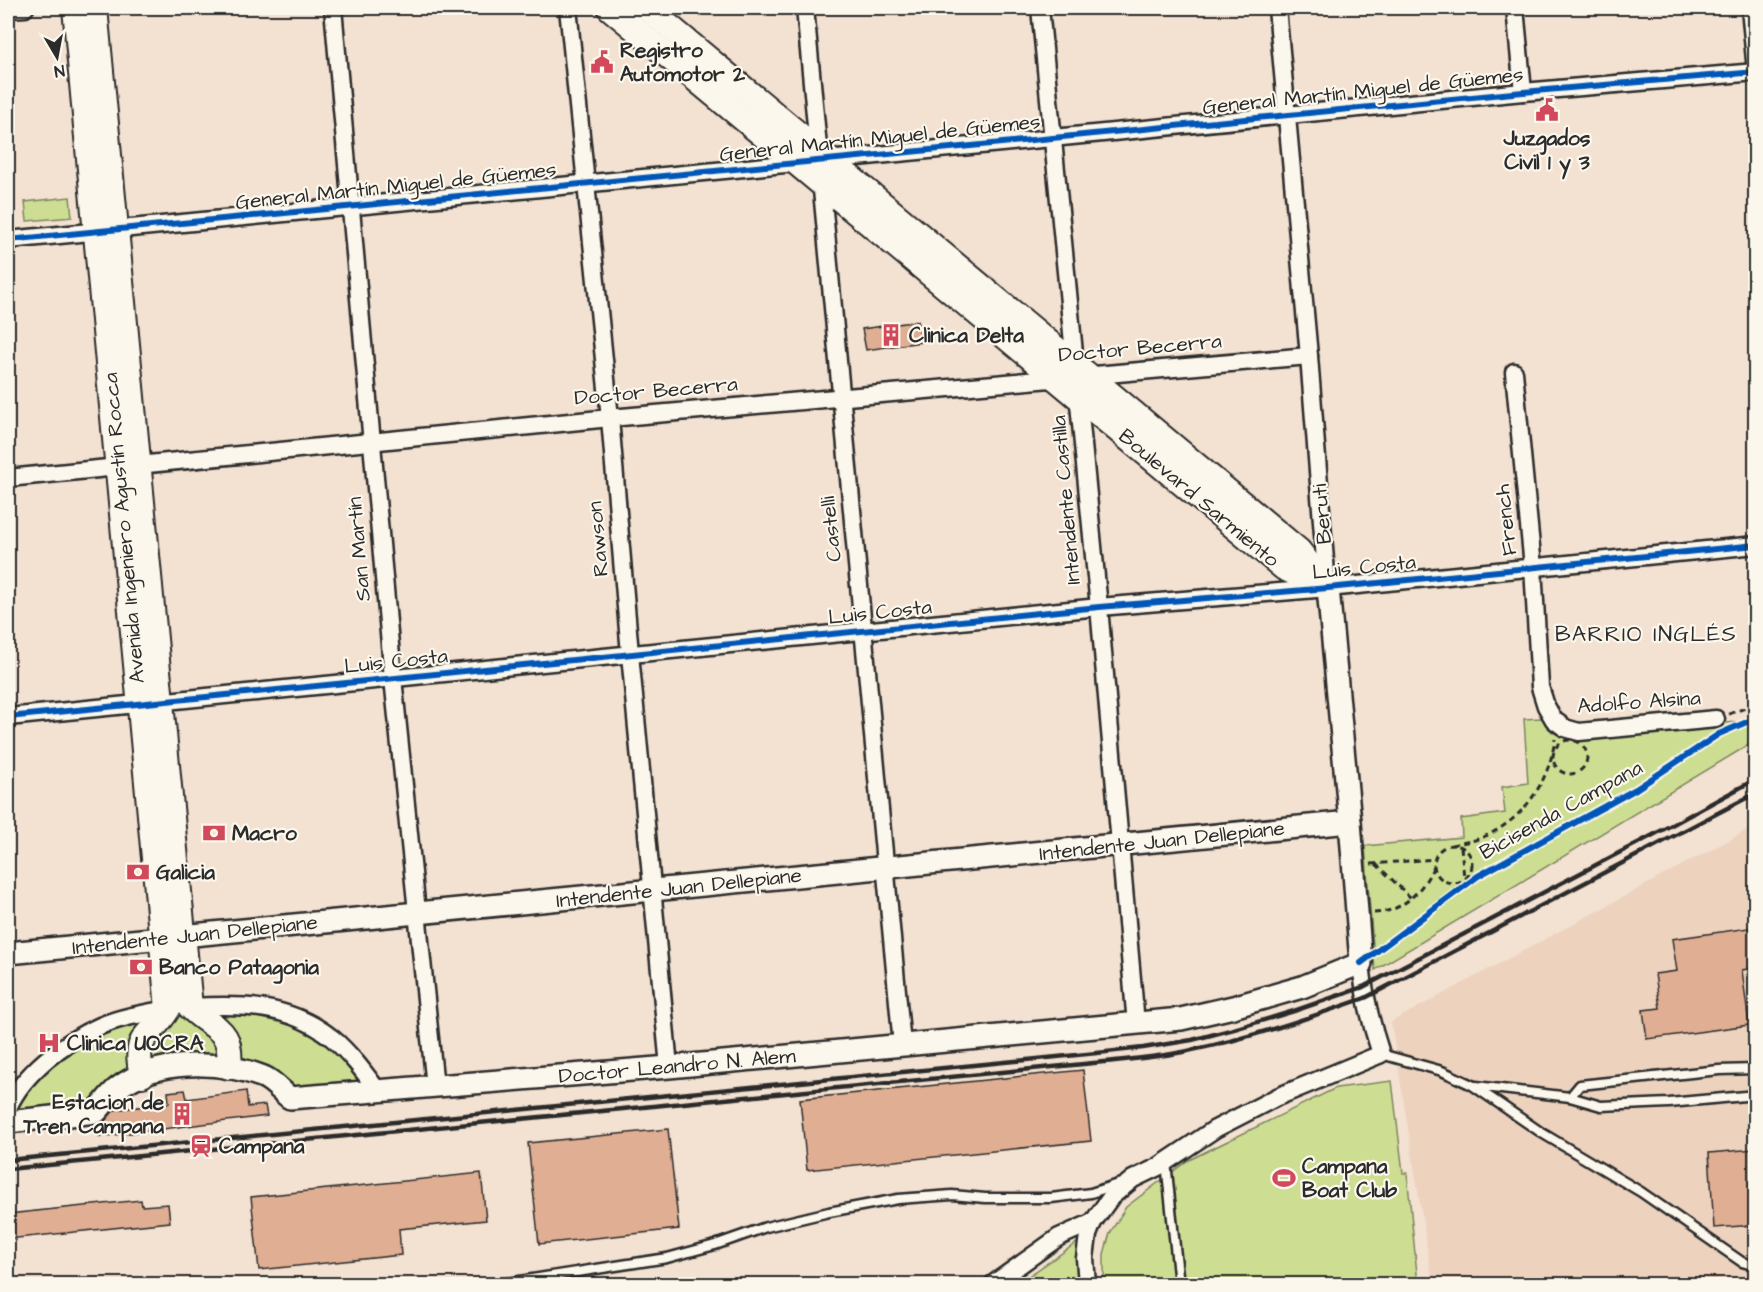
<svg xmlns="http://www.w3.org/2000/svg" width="1763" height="1292" font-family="'Architects Daughter',sans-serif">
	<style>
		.built { fill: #edd2be }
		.green { fill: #cdde93; stroke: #7c845f; stroke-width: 1.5 }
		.building { fill: #e0ae93; stroke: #2b2b2b; stroke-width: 1.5 }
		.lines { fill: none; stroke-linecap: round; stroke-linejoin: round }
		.service-casing { stroke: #2b2b2b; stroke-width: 13 }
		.minor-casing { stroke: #2b2b2b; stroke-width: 21 }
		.tertiary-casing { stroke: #2b2b2b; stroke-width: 26 }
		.secondary-casing { stroke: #2b2b2b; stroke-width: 28 }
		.path { stroke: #2b2b2b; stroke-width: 3; stroke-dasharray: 6 4.5; stroke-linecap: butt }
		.service { stroke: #fbf7ec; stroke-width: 8 }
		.minor { stroke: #fbf7ec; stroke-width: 16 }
		.tertiary { stroke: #fbf7ec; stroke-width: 21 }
		.secondary { stroke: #fbf7ec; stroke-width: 24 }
		.rail { stroke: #2b2b2b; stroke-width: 4.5 }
		.cycleway-casing { stroke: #fbf7ec; stroke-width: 10 }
		.cycleway { stroke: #0057b8; stroke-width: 6 }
		.labels { text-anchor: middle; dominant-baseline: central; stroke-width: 4.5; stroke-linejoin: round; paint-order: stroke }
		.poi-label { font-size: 21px; font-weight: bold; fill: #2b2b2b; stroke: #fbf7ec; text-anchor: start }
		.street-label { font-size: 21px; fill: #2b2b2b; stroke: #fbf7ec }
		.neighbourhood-label { font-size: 22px; letter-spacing: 1.5px; fill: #2b2b2b; stroke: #fbf7ec }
	</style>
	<rect width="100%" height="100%" fill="#f3e1d1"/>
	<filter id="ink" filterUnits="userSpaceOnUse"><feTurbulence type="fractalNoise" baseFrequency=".0167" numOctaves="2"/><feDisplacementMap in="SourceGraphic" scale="12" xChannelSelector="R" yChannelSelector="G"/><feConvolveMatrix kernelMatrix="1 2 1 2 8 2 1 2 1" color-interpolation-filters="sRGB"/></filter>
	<g filter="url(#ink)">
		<polygon class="built" points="1755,826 1755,1284 1433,1284 1391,1022"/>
		<g class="green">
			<polygon points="70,197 72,217 27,221 25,202"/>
			<path d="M1542,718c7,16 17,19 34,20l179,-18v21l-380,229 -10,-124 97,-9 -1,-18 44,-6 -3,-26 26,-4 -4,-64z"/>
			<polygon points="190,1007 300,1018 378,1091 290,1098 263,1076 169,1067 96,1112 8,1122 28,1076 100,1026"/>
			<polygon points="1392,1081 1403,1173 1407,1173 1418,1284 1104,1284 1104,1254 1110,1233 1126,1207 1187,1161 1336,1088"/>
			<polygon points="1078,1242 1077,1284 1017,1284"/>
		</g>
		<g class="building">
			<polygon points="918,321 921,342 866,350 862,329"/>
			<polygon points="1755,927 1755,968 1742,970 1749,1025 1647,1039 1643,1010 1660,1008 1655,974 1677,971 1672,939"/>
			<polygon points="1083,1070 1091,1141 807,1170 800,1099"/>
			<polygon points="185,1090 187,1099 246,1091 248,1107 265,1105 267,1116 99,1137 98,1125 105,1121 114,1110 169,1103 168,1092"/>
			<polygon points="668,1129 679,1229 539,1244 528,1143"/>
			<polygon points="1755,1149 1755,1225 1714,1228 1709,1153"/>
			<polygon points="481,1173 486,1220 399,1229 401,1255 259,1270 251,1197"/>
			<polygon points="141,1200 142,1206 168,1204 170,1222 8,1239 8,1214"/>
		</g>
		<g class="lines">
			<g class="service-casing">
				<g id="service">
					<polyline points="1381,1054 1442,1071 1472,1085 1542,1133 1641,1192 1742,1262 1756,1266"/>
					<polyline points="1476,1086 1570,1097 1601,1106 1669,1103 1756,1095"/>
					<polyline points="1570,1097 1580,1085 1719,1070 1756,1069"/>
					<polyline points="1166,1162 1179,1284"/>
					<polyline points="500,1284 667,1258 715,1245 766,1227 829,1212 898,1199 952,1195 985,1198 1051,1198 1091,1193 1121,1183"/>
				</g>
			</g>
			<g class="minor-casing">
				<g id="minor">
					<polyline points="333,8 393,678 435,1087"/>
					<polyline points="568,8 610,418 630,654 669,1067"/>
					<polyline points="805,8 902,1045"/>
					<polyline points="1040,8 1099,607 1136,1024"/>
					<polyline points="1277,8 1309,356 1327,586"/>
					<polyline points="1515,8 1523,92"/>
					<polyline points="1750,8 1756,71"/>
					<polyline points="8,9 25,8"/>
					<polyline points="8,240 1523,92 1756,72"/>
					<polyline points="1514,372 1533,567 1540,687 1546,706 1554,720 1565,728 1579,732 1716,719"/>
					<polyline points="8,478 610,418 1309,356"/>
					<polyline points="8,717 1099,607 1328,588 1756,545"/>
					<path d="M190,1007c52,-3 99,-3 142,31 18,15 32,34 46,53"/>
					<path d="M8,1108c15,-35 57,-67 92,-82 21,-9 46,-13 68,-17"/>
					<polyline points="993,1284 1059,1237 1093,1222"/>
					<path d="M1087,1284l-2,-26 3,-23 5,-13 18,-25 22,-18 25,-12 57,-38 62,-32 104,-43c-10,-30 -17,-59 -20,-91"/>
				</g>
			</g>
			<g class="tertiary-casing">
				<g id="tertiary">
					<polyline points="8,953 1350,822"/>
					<path d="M8,1122l88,-10c7,-7 14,-18 22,-24 37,-29 100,-28 143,-12 10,3 20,15 29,22l379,-31 512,-48 52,-12 69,-20 59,-24 -11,-141 -22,-234"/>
				</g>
			</g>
			<g class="secondary-casing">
				<g id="secondary">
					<path d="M75,8l93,1001c-17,29 -36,24 -26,66"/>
					<path d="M95,8l95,999c22,23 43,19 39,60"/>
					<polyline points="610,8 1284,568 1328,588"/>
					<polyline points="647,8 1299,551 1326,586"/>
				</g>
			</g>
			<g class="path">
				<polyline points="1729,714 1756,704"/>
				<circle cx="1570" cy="757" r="17"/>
				<path d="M1452,845c7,-2 16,-3 23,-5 45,-15 74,-55 80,-101"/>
				<circle cx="1453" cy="864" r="19"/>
				<polyline points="1461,847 1464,878"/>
				<polyline points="1371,864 1435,859"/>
				<polyline points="1376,864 1411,898"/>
				<path d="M1374,913c29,-1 48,-22 60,-47"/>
			</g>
			<use href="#service" class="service"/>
			<use href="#minor" class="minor"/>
			<use href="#tertiary" class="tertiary"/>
			<use href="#secondary" class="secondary"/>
			<g class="rail">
				<polyline points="8,1160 1097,1053 1143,1048 1192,1040 1234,1029 1294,1011 1363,987 1655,834 1756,779"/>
				<path d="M8,1169l1096,-107c29,-3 59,-5 88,-12 59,-12 116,-32 173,-52l391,-205"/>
			</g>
			<g class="cycleway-casing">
				<g id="cycleway">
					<polyline points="8,240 1523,92 1756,72"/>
					<polyline points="8,717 1099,607 1328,588 1756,545"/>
					<polyline points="1361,963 1478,876 1636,789 1719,734 1756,718"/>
				</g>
			</g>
			<use href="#cycleway" class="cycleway"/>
		</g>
	</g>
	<defs>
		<g id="civic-bare" transform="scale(1.8)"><path d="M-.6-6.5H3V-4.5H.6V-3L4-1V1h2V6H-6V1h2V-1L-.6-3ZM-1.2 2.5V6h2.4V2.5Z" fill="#d1495b" stroke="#fbf7ec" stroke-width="2.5" paint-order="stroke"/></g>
		<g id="building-bare" transform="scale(1.8)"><path d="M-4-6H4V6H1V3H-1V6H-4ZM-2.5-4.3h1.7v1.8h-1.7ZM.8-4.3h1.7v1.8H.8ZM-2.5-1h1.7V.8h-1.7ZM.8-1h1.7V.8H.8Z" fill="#d1495b" stroke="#fbf7ec" stroke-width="2.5" paint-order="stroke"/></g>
		<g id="bank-bare" transform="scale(1.8)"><path d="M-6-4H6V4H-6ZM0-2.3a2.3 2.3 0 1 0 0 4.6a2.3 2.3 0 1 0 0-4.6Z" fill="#d1495b" stroke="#fbf7ec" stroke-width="2.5" paint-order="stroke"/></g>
		<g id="hospital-bare" transform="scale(1.8)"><path d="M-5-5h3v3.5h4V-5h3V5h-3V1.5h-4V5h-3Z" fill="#d1495b" stroke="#fbf7ec" stroke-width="2.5" paint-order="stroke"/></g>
		<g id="station-bare" transform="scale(1.8)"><path d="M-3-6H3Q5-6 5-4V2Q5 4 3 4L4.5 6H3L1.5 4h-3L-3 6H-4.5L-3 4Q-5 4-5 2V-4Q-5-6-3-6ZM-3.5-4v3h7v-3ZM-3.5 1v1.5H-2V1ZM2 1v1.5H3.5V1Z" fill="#d1495b" stroke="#fbf7ec" stroke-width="2.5" paint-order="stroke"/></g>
		<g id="stadium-bare" transform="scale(1.8)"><path d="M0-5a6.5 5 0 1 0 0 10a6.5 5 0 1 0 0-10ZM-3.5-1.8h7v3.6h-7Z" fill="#d1495b" stroke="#fbf7ec" stroke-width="2.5" paint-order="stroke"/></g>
	</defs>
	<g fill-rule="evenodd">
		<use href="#civic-bare" x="602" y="62"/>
		<use href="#civic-bare" x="1547" y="110"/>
		<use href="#building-bare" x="891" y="335"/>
		<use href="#bank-bare" x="214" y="833"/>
		<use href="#bank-bare" x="138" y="872"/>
		<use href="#bank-bare" x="141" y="967"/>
		<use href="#hospital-bare" x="49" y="1043"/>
		<use href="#building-bare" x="182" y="1114"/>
		<use href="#station-bare" x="201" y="1146"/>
		<use href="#stadium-bare" x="1284" y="1178"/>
	</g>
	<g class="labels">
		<g class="poi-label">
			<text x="620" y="50">Registro<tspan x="620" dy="24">Automotor 2</tspan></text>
			<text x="1547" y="138" text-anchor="middle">Juzgados<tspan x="1547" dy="24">Civil 1 y 3</tspan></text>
			<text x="909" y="335">Clinica Delta</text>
			<text x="232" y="833">Macro</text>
			<text x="156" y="872">Galicia</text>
			<text x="159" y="967">Banco Patagonia</text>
			<text x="67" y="1043">Clinica UOCRA</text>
			<text x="164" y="1102" text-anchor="end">Estacion de<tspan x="164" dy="24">Tren Campana</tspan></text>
			<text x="219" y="1146">Campana</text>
			<text x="1302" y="1166">Campana<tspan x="1302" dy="24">Boat Club</tspan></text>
		</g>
		<g class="street-label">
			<text transform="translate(1363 91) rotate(-6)">General Martín Miguel de Güemes</text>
			<text transform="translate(880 138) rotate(-6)">General Martín Miguel de Güemes</text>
			<text transform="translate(396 186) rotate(-6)">General Martín Miguel de Güemes</text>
			<text transform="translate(1140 348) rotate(-5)">Doctor Becerra</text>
			<text transform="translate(656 391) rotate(-5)">Doctor Becerra</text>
			<text transform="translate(1199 498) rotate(40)">Boulevard Sarmiento</text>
			<text transform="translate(1066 500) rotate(-95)">Intendente Castilla</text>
			<text transform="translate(1322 514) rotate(-95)">Beruti</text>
			<text transform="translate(1506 520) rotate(-96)">French</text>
			<text transform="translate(124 528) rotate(-95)">Avenida Ingeniero Agustín Rocca</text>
			<text transform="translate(831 529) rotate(-96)">Castelli</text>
			<text transform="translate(598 539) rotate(-95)">Rawson</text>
			<text transform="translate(359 549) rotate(-95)">San Martín</text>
			<text transform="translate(1364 567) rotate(-6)">Luis Costa</text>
			<text transform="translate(880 612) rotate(-6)">Luis Costa</text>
			<text transform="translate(396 661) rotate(-6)">Luis Costa</text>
			<text transform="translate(1639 702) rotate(-4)">Adolfo Alsina</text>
			<text transform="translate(1561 810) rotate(-29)">Bicisenda Campana</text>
			<text transform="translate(1162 841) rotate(-6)">Intendente Juan Dellepiane</text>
			<text transform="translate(679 888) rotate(-6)">Intendente Juan Dellepiane</text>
			<text transform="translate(195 935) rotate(-6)">Intendente Juan Dellepiane</text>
			<text transform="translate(677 1066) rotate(-5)">Doctor Leandro N. Alem</text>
		</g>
		<g class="neighbourhood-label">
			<text x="1646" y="634">BARRIO INGLÉS</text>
		</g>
	</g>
	<rect width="1763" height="1292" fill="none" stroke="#fbf7ec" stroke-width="30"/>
	<rect x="15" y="15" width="1733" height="1262" fill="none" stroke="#2b2b2b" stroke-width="2" filter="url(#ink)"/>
	<g transform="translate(57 57) rotate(170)" stroke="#fbf7ec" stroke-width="4.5" paint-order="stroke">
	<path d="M0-4.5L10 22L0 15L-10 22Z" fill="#2b2b2b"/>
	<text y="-9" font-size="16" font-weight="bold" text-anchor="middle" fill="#2b2b2b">N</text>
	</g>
</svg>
